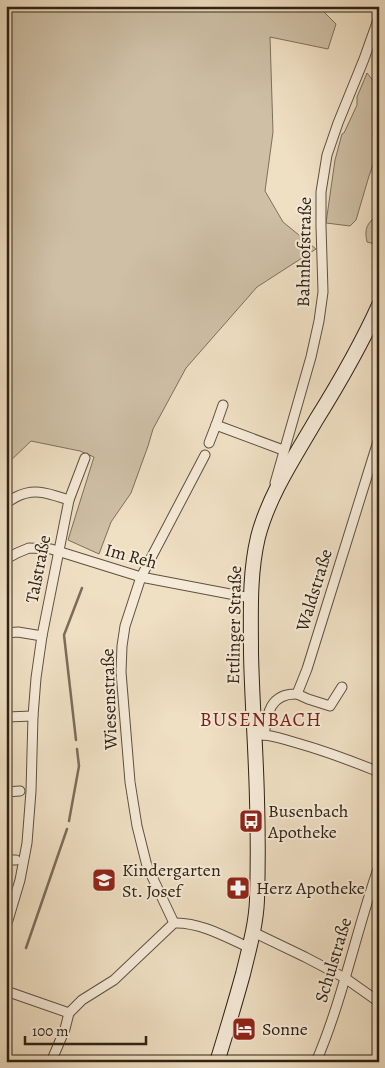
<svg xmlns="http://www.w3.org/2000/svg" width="385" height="1068" font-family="Alegreya,serif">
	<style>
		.green { fill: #cebfa5; stroke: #7e705c }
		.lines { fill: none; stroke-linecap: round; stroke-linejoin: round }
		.stream { stroke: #7b6d59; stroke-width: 2.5 }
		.minor-casing { stroke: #5f513f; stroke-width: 11 }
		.secondary-casing { stroke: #2f2213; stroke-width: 16 }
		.minor { stroke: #f5ead8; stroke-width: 9 }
		.secondary { stroke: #f5ead8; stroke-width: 14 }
		.labels { text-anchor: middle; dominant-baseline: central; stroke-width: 4; stroke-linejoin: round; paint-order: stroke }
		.street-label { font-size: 18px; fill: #2f2213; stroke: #f5ead8 }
		.poi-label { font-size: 18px; fill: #2f2213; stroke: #f5ead8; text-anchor: start }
		.quarter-label { font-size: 20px; letter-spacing: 1px; fill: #7a1f14; stroke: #f5ead8 }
	</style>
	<rect width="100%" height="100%" fill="#efdfc3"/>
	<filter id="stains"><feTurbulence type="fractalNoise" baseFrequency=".004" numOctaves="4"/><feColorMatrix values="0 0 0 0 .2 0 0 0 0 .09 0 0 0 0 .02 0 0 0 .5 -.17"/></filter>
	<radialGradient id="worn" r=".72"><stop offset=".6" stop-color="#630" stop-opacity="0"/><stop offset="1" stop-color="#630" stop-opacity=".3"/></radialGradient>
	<g class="green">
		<polygon points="6,6 318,6 336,24 328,49 270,37 273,132 265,191 283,222 316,249 257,287 186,368 153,429 148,446 131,493 111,522 99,554 68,540 94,457 80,451 31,441 6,465"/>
		<polygon points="367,73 379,88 379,119 373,132 374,145 379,147 379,148 369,176 356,220 350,226 326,223 335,160 342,134 344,133 357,105 357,97"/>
		<path d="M377,215h2v25l-4,4 -8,-2c-3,-14 0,-18 10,-27z"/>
	</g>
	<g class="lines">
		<g class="stream">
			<polyline points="76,740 64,635 82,588"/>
			<polyline points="69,821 79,766 77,749"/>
			<polyline points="26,948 67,829"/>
		</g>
		<g class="minor-casing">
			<g id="minor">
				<polyline points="223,405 216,425 283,450"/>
				<polyline points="209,443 216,425"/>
				<polyline points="275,483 311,357 319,321 323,292 321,226 321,192 327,155 338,123 364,59 379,17"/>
				<path d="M6,504c3,-3 6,-5 10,-7 19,-10 34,-3 53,3"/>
				<polyline points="6,559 17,553 29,548 51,549 141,577 251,598"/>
				<polyline points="6,633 18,632 42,636"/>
				<polyline points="297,694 308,699 330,706 342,687"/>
				<polyline points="6,717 33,716"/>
				<path d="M259,735c13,-1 26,5 38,8 28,8 55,18 82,29"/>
				<path d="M264,735c3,-21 6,-42 33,-41l10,-25 72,-231"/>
				<polyline points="6,792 20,791"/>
				<polyline points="6,860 16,860"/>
				<polyline points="174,923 147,866 137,826 130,782 121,672 122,646 125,626 141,577 205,455"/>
				<polyline points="6,927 20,880 27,843 31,791 33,716 36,678 42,636 69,500 85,458"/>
				<polyline points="253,932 305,957 345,978 379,1002"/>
				<path d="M6,991l63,22 13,-13 32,-20 60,-57c26,-1 52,14 76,25"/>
				<polyline points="51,1062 65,1029 69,1013"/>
				<path d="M316,1062c27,-63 40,-131 63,-196"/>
			</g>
		</g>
		<g class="secondary-casing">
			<path id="secondary" d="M217,1062c9,-29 18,-59 26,-88 6,-25 13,-49 14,-74 1,-33 1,-67 0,-100 -1,-49 -5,-98 -6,-147 0,-39 -2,-78 7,-116 11,-42 36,-79 58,-117 23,-37 45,-75 63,-115"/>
		</g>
		<use href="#minor" class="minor"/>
		<use href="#secondary" class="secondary"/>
	</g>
	<defs>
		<g id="bus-square" transform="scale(1.25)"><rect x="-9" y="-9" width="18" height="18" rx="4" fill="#8f2418" stroke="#f5ead8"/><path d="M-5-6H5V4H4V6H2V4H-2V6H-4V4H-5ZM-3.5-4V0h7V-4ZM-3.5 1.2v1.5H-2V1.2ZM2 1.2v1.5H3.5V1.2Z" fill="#fff"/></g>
		<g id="school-square" transform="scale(1.25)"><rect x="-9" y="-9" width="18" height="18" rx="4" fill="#8f2418" stroke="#f5ead8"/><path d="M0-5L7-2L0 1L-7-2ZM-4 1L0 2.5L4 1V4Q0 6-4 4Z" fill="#fff"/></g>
		<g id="pharmacy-square" transform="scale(1.25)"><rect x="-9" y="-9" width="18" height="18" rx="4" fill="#8f2418" stroke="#f5ead8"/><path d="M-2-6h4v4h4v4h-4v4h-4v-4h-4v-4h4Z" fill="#fff"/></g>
		<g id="hotel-square" transform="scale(1.25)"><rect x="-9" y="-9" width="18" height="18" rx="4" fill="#8f2418" stroke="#f5ead8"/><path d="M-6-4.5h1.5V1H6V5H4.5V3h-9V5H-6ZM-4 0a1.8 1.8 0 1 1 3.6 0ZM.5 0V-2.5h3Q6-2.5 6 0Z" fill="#fff"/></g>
	</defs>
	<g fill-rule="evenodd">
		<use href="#bus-square" x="251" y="821"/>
		<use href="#school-square" x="104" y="880"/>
		<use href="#pharmacy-square" x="238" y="888"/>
		<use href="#hotel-square" x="244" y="1029"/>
	</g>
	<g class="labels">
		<g class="street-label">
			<text transform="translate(304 252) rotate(-89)">Bahnhofstraße</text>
			<text transform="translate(131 556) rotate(15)">Im Reh</text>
			<text transform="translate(38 569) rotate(-79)">Talstraße</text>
			<text transform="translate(314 590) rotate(-73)">Waldstraße</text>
			<text transform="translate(234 625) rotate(-89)">Ettlinger Straße</text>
			<text transform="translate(109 699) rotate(-92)">Wiesenstraße</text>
			<text transform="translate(333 960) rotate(-73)">Schulstraße</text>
		</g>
		<g class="poi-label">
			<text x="268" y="811">Busenbach<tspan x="268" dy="21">Apotheke</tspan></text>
			<text x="122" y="870">Kindergarten<tspan x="122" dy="21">St. Josef</tspan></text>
			<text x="256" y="888">Herz Apotheke</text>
			<text x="262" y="1029">Sonne</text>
		</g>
		<g class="quarter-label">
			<text x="261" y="719">BUSENBACH</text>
		</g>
	</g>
	<rect width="385" height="1068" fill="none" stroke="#efdfc3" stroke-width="25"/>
	<rect x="8" y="8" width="370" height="1053" fill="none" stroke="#2f2213" stroke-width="2.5"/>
	<rect x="12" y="12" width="360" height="1043" fill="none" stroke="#2f2213"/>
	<path d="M25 1036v8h121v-8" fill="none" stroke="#2f2213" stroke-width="2.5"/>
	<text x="32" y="1036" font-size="15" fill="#2f2213" stroke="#f5ead8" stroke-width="4" paint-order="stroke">100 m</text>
	<rect width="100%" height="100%" filter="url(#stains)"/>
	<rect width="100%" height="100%" fill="url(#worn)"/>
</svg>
